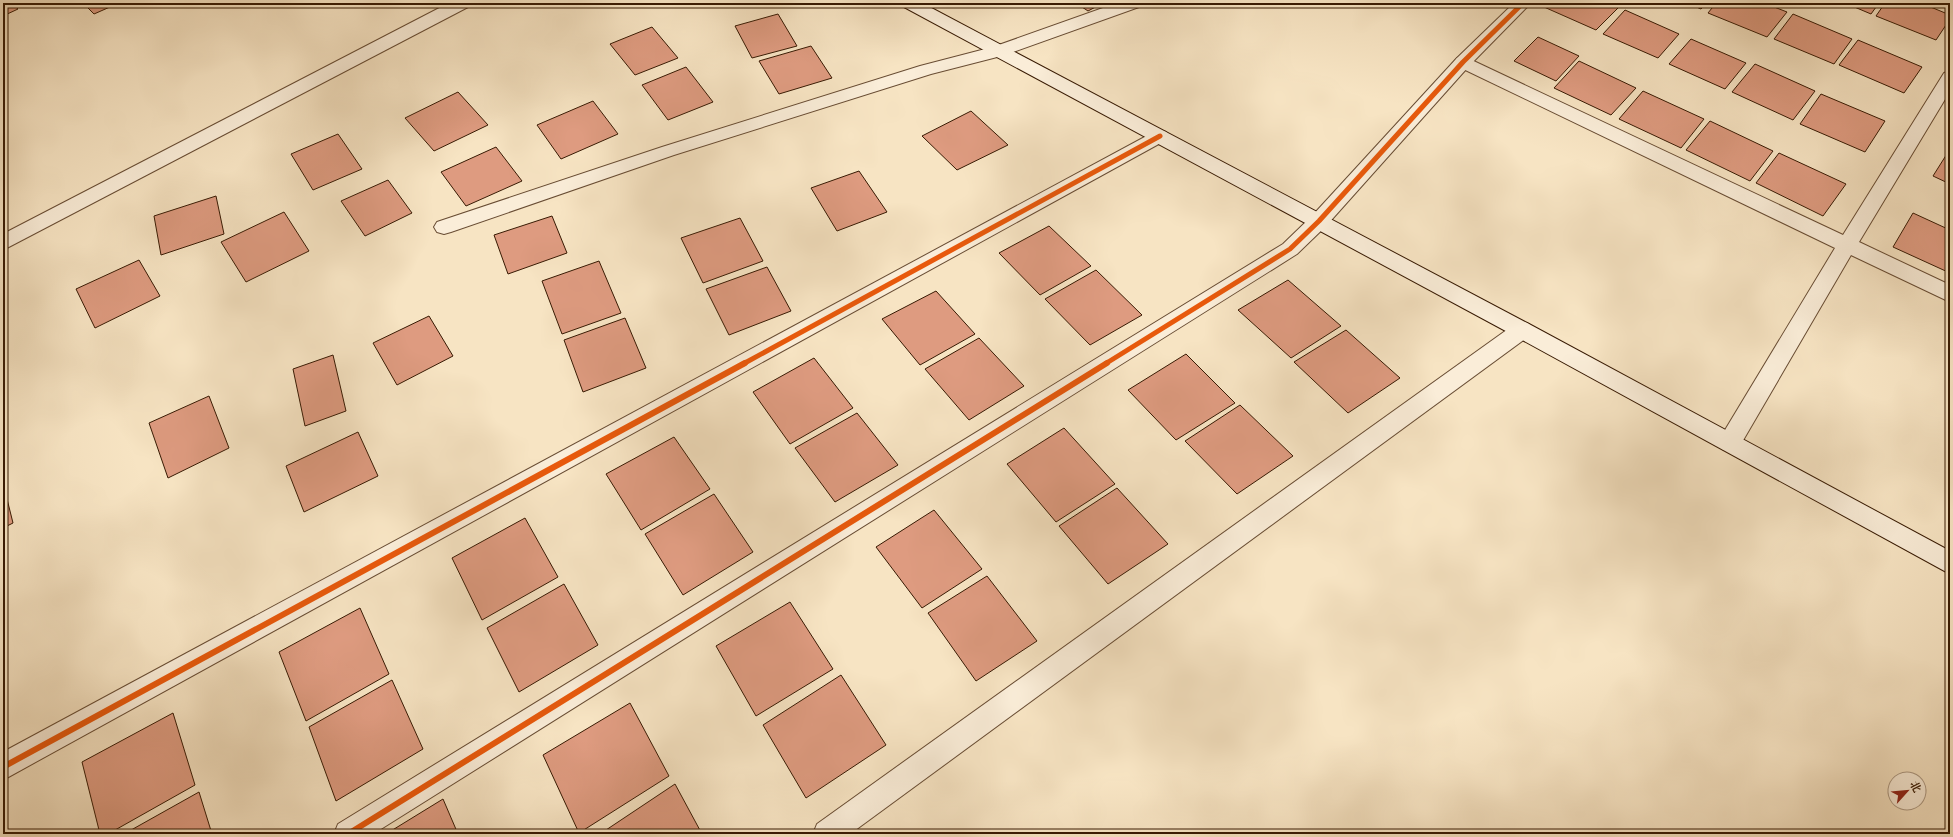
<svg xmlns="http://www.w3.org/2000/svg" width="1953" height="837" font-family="'IM FELL Great Primer','Noto Serif SC',serif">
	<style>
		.building { fill: #de9b80; stroke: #381a03 }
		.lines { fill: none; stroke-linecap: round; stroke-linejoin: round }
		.lane-casing { stroke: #684c33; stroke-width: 2 }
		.street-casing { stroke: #684c33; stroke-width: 2 }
		.secondary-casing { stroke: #381a03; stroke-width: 2 }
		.lane { fill: #faedd8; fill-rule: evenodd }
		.street { fill: #faedd8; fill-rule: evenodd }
		.secondary { fill: #faedd8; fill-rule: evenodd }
		.cycleway-far1-casing { stroke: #faedd8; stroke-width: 7 }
		.cycleway-casing { stroke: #faedd8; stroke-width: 9 }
		.cycleway-far1 { stroke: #e8590c; stroke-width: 5 }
		.cycleway { stroke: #e8590c; stroke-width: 6 }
	</style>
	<rect width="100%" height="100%" fill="#f7e4c3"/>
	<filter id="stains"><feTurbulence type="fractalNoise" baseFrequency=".005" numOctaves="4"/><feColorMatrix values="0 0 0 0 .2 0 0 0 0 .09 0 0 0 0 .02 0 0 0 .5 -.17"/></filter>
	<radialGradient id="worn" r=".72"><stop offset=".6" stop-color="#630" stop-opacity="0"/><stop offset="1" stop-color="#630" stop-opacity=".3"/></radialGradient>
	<g class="building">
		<polygon points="3,3 11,3 18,9 3,16"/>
		<polygon points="83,3 119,3 94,14"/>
		<polygon points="1076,3 1103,3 1088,11"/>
		<polygon points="1548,3 1610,3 1619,7 1596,30 1544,7"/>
		<polygon points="1687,3 1707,3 1701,9"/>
		<polygon points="1716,3 1764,3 1787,12 1767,37 1708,13"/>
		<polygon points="1845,3 1879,3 1871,14"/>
		<polygon points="1885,3 1921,3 1950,15 1950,19 1936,40 1876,16"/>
		<polygon points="1625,10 1679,34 1658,58 1603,34"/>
		<polygon points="778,14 797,46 752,58 735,26"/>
		<polygon points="1793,14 1852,39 1834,64 1774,39"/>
		<polygon points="652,27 678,58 635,75 610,44"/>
		<polygon points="1538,37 1579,56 1556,81 1514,61"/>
		<polygon points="1691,39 1746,63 1725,89 1669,64"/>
		<polygon points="1858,40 1922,67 1904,93 1839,65"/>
		<polygon points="811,46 832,78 779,94 759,61"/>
		<polygon points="1579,61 1636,88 1611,115 1554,88"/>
		<polygon points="1755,64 1815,91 1793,120 1732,92"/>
		<polygon points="686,67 713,102 668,120 642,85"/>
		<polygon points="1643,91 1704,119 1681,148 1619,119"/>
		<polygon points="458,92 488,125 434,151 405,118"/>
		<polygon points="1821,94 1885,121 1865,152 1800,124"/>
		<polygon points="593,101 618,134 561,159 537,125"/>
		<polygon points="971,111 1008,145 957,170 922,136"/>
		<polygon points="1710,121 1773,151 1750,181 1686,150"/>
		<polygon points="338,134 362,169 313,190 291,154"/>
		<polygon points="496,147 522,181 466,206 441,172"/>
		<polygon points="1950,149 1950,184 1933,176"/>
		<polygon points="1779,153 1846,184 1823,216 1756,183"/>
		<polygon points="859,171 887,212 837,231 811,188"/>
		<polygon points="388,180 412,213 365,236 341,201"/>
		<polygon points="216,196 224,234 161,255 154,216"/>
		<polygon points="284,212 309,251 246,282 221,242"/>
		<polygon points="1913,213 1950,230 1950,273 1893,247"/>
		<polygon points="552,216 567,253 508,274 494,235"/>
		<polygon points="740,218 763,261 703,283 681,238"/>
		<polygon points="1049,226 1091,266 1040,295 999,253"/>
		<polygon points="139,260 160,296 95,328 76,289"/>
		<polygon points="599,261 621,313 562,334 542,281"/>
		<polygon points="767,267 791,311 729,335 706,289"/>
		<polygon points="1096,270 1142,315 1090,345 1045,299"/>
		<polygon points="1288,280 1341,326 1291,358 1238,310"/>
		<polygon points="936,291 975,334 920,365 882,319"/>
		<polygon points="429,316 453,356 397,385 373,343"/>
		<polygon points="625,318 646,368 583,392 564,340"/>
		<polygon points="1346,330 1400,378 1348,413 1294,362"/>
		<polygon points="979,338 1024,386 969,420 925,369"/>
		<polygon points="1186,354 1235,403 1176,440 1128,390"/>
		<polygon points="333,355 346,411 305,426 293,369"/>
		<polygon points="814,358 853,408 790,444 753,392"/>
		<polygon points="209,396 229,448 168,478 149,423"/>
		<polygon points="1240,405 1293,456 1237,494 1185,441"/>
		<polygon points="857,413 898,465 835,502 795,448"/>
		<polygon points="1064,428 1115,484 1056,522 1007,464"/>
		<polygon points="358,432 378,476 304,512 286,466"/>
		<polygon points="674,437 710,489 641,530 606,474"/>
		<polygon points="3,483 13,523 3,528"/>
		<polygon points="1117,488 1168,544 1108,584 1059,526"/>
		<polygon points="714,494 753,552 683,595 645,534"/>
		<polygon points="934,510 982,569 922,608 876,547"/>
		<polygon points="525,518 558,577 482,620 452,558"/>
		<polygon points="987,576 1037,641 976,681 928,613"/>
		<polygon points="564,584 598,645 519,692 487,628"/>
		<polygon points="790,602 833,669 756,716 716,646"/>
		<polygon points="360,608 389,674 306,721 279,652"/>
		<polygon points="841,675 886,745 806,798 763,725"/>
		<polygon points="392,680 423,749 336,801 309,727"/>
		<polygon points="630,703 669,776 579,833 543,755"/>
		<polygon points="173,713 195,785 108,834 100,834 82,762"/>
		<polygon points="675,784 702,834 600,834"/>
		<polygon points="199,792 212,834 124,834"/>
		<polygon points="443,799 458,834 386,834"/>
	</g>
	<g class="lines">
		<g class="lane-casing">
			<g id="lane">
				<polygon points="1463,56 1843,235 1944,73 1950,71 1950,91 1859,242 1950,285 1950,302 1851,255 1738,449 1730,451 1722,449 1719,442 1722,435 1835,248 1457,66 1454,62 1457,58"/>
				<polygon points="1522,322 1529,324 1532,330 1529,336 850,834 813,834 817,824 1515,324"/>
			</g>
		</g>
		<g class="street-casing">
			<g id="street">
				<polygon points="449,3 470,3 468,7 3,250 3,234"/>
				<polygon points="1117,3 1141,3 1139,7 1005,55 931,74 674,155 451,232 444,234 437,232 434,227 437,222 662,147 920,66 993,47"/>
				<polygon points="1514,3 1531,3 1469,66 1326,226 1297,254 373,834 334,834 338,824 1283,244 1312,216 1457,58"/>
				<polygon points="1160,130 1166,132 1169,136 1166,140 3,780 3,752 1154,132"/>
			</g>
		</g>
		<g class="secondary-casing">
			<polygon id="secondary" points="902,3 922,3 1529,324 1950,551 1950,574 1515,336 904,7"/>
		</g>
		<use href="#lane" class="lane"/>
		<use href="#street" class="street"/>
		<use href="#secondary" class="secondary"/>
		<g class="cycleway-far1-casing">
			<g id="cycleway-far1">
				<polyline points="743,364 1160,136"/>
				<polyline points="1105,364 1290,249 1319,221 1463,62 1523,3"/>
			</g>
		</g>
		<g class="cycleway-casing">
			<g id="cycleway">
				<polyline points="3,767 745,363"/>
				<polyline points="348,834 1107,363"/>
			</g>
		</g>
		<use href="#cycleway-far1" class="cycleway-far1"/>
		<use href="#cycleway" class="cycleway"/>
	</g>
	<rect width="1953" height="837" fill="none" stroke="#f7e4c3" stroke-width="16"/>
	<rect x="4" y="4" width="1945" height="829" fill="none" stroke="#381a03" stroke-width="2"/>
	<rect x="8" y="8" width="1937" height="821" fill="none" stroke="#381a03"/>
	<g transform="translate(1907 791) rotate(63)"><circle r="19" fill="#faedd8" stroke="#ac9983"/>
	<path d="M0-3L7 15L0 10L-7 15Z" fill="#8f2418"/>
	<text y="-6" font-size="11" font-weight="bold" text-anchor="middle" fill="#381a03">北</text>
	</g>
	<rect width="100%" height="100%" filter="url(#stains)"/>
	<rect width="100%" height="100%" fill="url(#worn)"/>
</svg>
